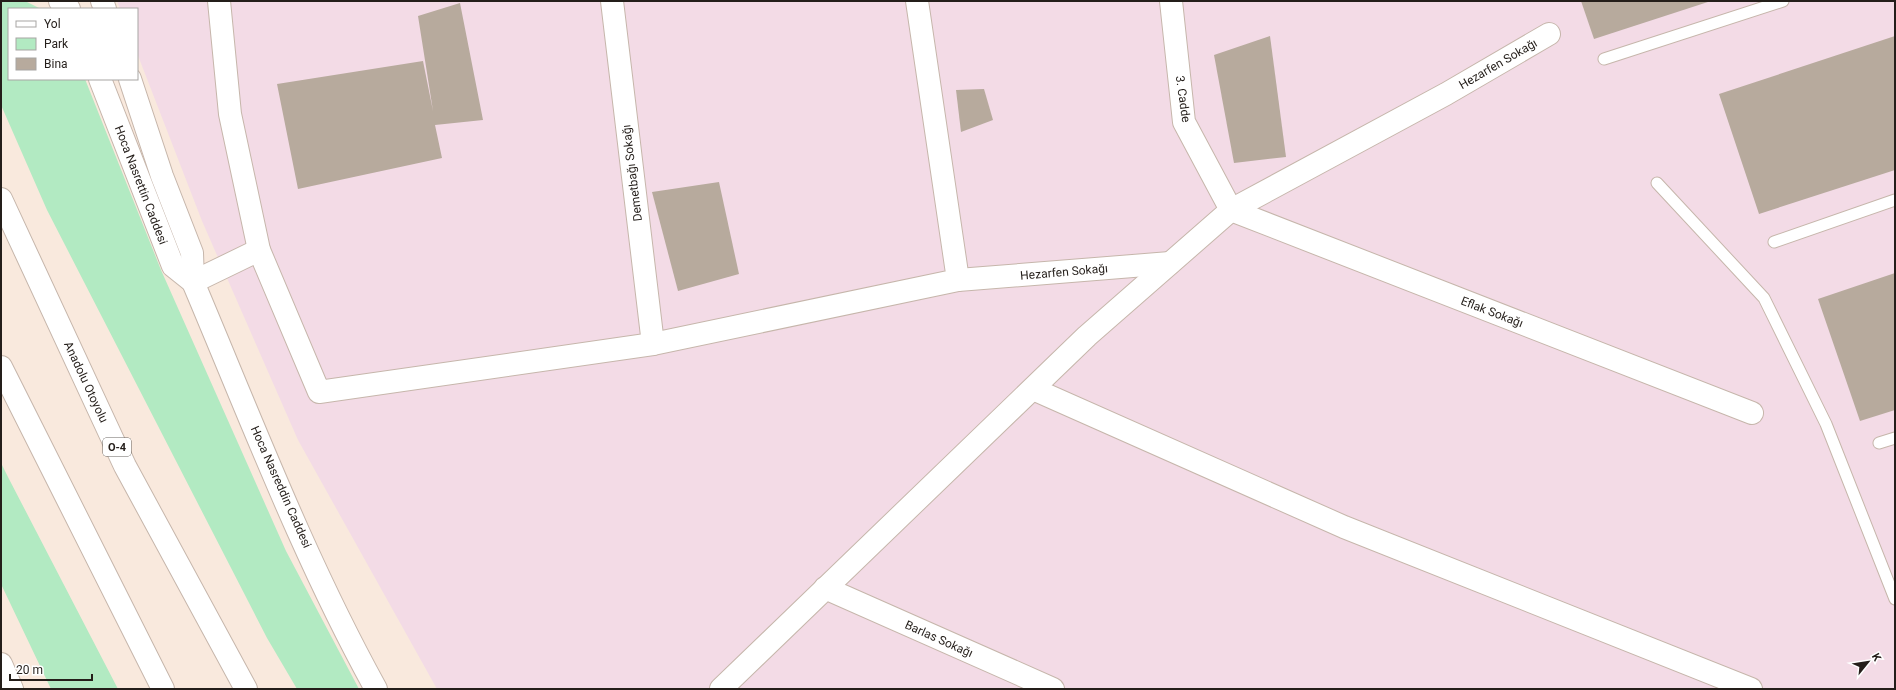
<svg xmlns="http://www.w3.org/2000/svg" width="1896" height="690" font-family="Roboto,sans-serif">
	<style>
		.industrial { fill: #f3dbe6 }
		.green { fill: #b2eac2 }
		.building { fill: #b7aa9d }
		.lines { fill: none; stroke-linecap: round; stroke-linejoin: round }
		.service-casing { stroke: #c6b6ab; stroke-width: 13 }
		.minor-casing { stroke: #c6b6ab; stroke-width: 24 }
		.secondary-casing { stroke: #c6b6ab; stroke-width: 24 }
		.motorway-casing { stroke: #c6b6ab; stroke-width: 24 }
		.service { stroke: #fff; stroke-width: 11 }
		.minor { stroke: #fff; stroke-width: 22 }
		.secondary { stroke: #fff; stroke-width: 22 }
		.motorway { stroke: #fff; stroke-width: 22 }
		.labels { text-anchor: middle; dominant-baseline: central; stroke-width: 3.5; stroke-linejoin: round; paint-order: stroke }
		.shield { fill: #fff; stroke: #66625f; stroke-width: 1 }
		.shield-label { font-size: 11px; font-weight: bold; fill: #241e1a }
		.street-label { font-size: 12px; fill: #241e1a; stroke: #fff }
	</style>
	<rect width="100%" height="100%" fill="#f9e9dd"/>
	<polygon class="industrial" points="117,1 1895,1 1895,689 437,689 298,440 202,221 137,53 137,9 120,9"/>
	<g class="green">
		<polygon points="1,1 25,1 41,9 9,9 9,79 85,79 161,270 286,551 359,689 297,689 267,638 47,210 1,105"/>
		<polygon points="1,463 9,479 118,689 51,689 1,584"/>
	</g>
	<g class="building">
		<polygon points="1581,1 1711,1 1594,39"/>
		<polygon points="460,3 483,120 435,125 442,158 298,189 277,84 423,61 433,111 418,16"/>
		<polygon points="1270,36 1286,157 1234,163 1214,55"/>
		<polygon points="1895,36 1895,170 1759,214 1719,94"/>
		<polygon points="984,89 993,120 961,132 956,90"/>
		<polygon points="719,182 739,274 678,291 652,192"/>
		<polygon points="1895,273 1895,410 1860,421 1818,299"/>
	</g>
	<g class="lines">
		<g class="service-casing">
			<g id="service">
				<polyline points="1604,59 1783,1"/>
				<polyline points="1657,183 1764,298 1826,424 1895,599"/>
				<polyline points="1774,242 1895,200"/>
				<polyline points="1879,443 1895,438"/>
			</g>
		</g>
		<g class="minor-casing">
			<g id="minor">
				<polyline points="219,1 230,114 259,250 319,392 653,344 958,280 917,1"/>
				<polyline points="612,1 653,344"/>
				<polyline points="1171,1 1184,122 1231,210 1752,413"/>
				<polyline points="958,280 1170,263"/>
				<polyline points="193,282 259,250"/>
				<polyline points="1033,389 1344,527 1751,689"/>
				<polyline points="825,588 1053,689"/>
				<polyline points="721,689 1087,336 1231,210 1446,94 1549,34"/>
			</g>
		</g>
		<g class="secondary-casing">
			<g id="secondary">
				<polyline points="60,1 69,9"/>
				<polyline points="102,1 105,9"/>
				<polyline points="100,79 173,266 193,282"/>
				<path d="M130,79l32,97 30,77 1,29c58,137 111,277 183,407"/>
				<polyline points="1,664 12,689"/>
			</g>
		</g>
		<g class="motorway-casing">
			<g id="motorway">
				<polyline points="1,199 125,466 246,689"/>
				<polyline points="1,367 163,689"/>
			</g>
		</g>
		<use href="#service" class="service"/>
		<use href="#minor" class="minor"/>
		<use href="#secondary" class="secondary"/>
		<use href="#motorway" class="motorway"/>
	</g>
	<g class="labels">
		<rect class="shield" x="103" y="438" width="28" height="18" rx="3"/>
		<g class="shield-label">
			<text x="117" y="447">O-4</text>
		</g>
		<g class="street-label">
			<text transform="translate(1498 64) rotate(-30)">Hezarfen Sokağı</text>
			<text transform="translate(1183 99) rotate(82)">3. Cadde</text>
			<text transform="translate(632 173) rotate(-97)">Demetbağı Sokağı</text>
			<text transform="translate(141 185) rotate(69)">Hoca Nasrettin Caddesi</text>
			<text transform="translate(1064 272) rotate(-5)">Hezarfen Sokağı</text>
			<text transform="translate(1492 312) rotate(21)">Eflak Sokağı</text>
			<text transform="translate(86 382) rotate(65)">Anadolu Otoyolu</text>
			<text transform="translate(281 487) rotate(66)">Hoca Nasreddin Caddesi</text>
			<text transform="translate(939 639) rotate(24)">Barlas Sokağı</text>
		</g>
	</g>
	<rect width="1896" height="690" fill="none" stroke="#241e1a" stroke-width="4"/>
	<rect x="8" y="8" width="130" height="72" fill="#ffffff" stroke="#a7a5a3"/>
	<rect x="16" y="21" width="20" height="6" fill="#ffffff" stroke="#a7a5a3"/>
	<text x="44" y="28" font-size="12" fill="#241e1a">Yol</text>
	<rect x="16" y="38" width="20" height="12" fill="#b2eac2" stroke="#a7a5a3"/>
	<text x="44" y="48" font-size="12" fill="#241e1a">Park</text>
	<rect x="16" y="58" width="20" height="12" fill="#b7aa9d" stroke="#a7a5a3"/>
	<text x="44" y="68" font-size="12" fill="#241e1a">Bina</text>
	<g transform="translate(1868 662) rotate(60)" stroke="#ffffff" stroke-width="3" paint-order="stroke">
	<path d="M0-3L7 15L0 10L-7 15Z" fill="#241e1a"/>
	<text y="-6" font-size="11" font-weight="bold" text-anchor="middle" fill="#241e1a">K</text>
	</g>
	<path d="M10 674v6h82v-6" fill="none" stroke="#241e1a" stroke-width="2"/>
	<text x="16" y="674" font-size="12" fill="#241e1a" stroke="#ffffff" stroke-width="3" paint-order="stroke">20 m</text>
</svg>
